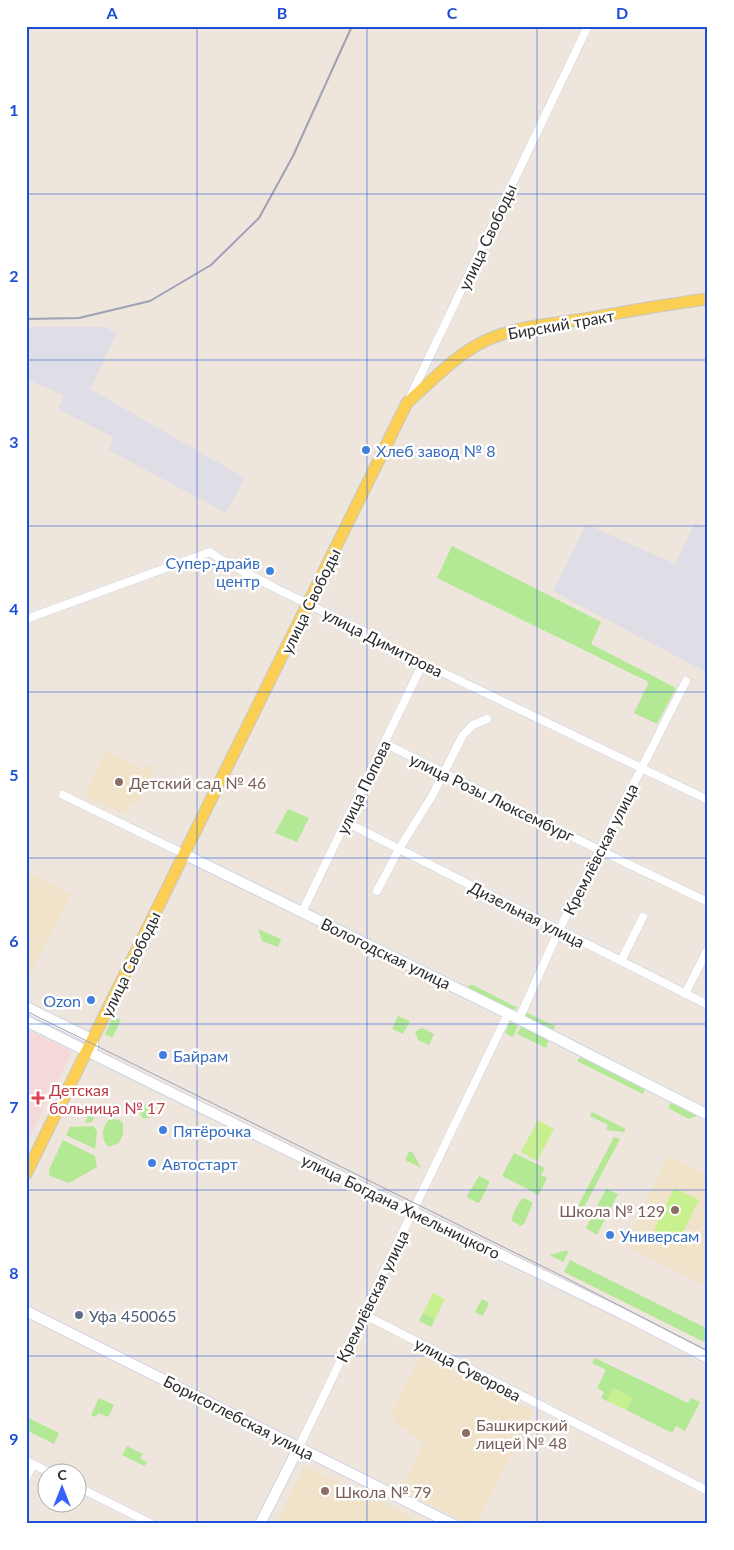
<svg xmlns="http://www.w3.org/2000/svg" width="734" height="1550" font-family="Lato,sans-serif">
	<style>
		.industrial { fill: #dfdde6 }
		.education { fill: #f0e3ca }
		.medical { fill: #f5d8da }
		.green { fill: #b3e894 }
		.pitch { fill: #c9f08f }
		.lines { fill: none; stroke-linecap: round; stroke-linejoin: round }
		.street-casing { stroke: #d1d5e4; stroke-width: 9 }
		.secondary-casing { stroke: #d1d5e4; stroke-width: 12 }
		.primary-casing { stroke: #c8c8c8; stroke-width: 13 }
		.street { stroke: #fff; stroke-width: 8 }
		.secondary { stroke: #fff; stroke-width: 10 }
		.primary { stroke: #facf54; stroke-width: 11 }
		.tram { stroke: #9ea2b6; stroke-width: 1 }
		.rail { stroke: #9ea2b6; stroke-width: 2 }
		.grid { fill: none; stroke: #1d4ed8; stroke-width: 1; stroke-opacity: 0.55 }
		.shop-dot { fill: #3f7fe0; stroke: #fff; stroke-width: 2 }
		.education-dot { fill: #8d6e63; stroke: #fff; stroke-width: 2 }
		.health-dot { fill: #e0444e; stroke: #fff; stroke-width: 2 }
		.service-dot { fill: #5c6f8a; stroke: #fff; stroke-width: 2 }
		.labels { text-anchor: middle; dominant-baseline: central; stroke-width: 5; stroke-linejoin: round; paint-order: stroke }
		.street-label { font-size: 16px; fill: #2b2b2b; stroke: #fff }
		.shop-label { font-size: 16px; fill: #366cbe; stroke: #fff; text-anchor: start }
		.education-label { font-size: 16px; fill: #785e54; stroke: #fff; text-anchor: start }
		.health-label { font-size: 16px; fill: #be3a42; stroke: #fff; text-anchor: start }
		.service-label { font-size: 16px; fill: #4e5e75; stroke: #fff; text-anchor: start }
		.neatline { fill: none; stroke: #1d4ed8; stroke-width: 2 }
		.grid-label { font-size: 16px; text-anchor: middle; font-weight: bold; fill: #1d4ed8 }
	</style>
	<rect width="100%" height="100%" fill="#eee5dc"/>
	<g class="industrial">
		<polygon points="26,327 104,327 117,333 90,389 245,478 226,513 109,450 113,437 58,409 64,395 26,379"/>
		<polygon points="695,523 708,529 708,673 553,591 586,524 675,564"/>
	</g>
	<g class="education">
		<polygon points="106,751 144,770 147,765 155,768 137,805 132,802 125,815 84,795"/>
		<polygon points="26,872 71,894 28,978 26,977"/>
		<polygon points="669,1155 708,1175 708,1287 624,1245"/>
		<polygon points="422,1356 534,1411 477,1524 469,1524 401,1490 423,1443 395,1422 390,1412"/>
		<polygon points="304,1466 413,1517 410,1524 276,1524"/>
	</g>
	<polygon class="medical" points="26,1029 72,1051 26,1144"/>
	<g class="green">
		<polygon points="452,546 601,622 591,644 676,688 657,724 634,713 649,682 437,578"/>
		<polygon points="288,809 309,818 297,842 275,833"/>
		<polygon points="258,929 281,939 278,947 262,941"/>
		<polygon points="469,985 473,985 518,1008 513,1010 468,988"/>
		<polygon points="525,1012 555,1026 553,1030 526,1017"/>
		<polygon points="398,1016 410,1021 403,1034 392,1029"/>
		<polygon points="113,1017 121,1020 112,1038 105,1034"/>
		<polygon points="510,1022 518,1026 513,1037 505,1033"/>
		<polygon points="521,1026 549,1039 546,1048 517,1034"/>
		<polygon points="422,1028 434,1034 429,1045 418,1040 415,1032"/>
		<polygon points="580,1057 645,1089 643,1094 577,1061"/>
		<polygon points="673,1099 702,1114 689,1119 668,1108"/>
		<polygon points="150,1103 153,1117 143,1119 136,1106"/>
		<polygon points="94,1105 99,1108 92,1122 84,1123"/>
		<polygon points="592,1112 626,1129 624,1132 606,1130 608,1125 590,1116"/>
		<path d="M113,1119l6,1 4,3v11l-4,9 -10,4c-9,-8 -7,-18 -1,-27z"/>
		<polygon points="93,1126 97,1131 95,1149 66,1135 70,1127"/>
		<polygon points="614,1137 620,1139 582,1211 577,1208"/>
		<polygon points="63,1140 95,1156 97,1167 69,1183 50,1176 49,1170"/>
		<polygon points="409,1151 413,1153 421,1168 405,1160"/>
		<polygon points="514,1153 545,1168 541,1175 547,1178 539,1195 502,1176"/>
		<polygon points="479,1176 489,1181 489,1183 480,1202 478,1203 468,1198 467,1196"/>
		<polygon points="606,1189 618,1194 597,1235 586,1228"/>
		<path d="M524,1198l8,4v3l-8,19 -3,2 -9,-5c0,-7 6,-19 12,-23z"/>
		<polygon points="567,1250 568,1253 563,1262 550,1255"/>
		<polygon points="570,1260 708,1329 708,1344 564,1272"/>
		<polygon points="482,1299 489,1303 483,1316 475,1312"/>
		<polygon points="423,1313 435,1319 431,1327 419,1321"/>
		<polygon points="595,1358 688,1403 691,1398 700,1402 685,1431 676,1426 672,1433 626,1410 632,1398 613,1388 607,1401 601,1398 604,1392 597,1388 606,1370 592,1363"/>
		<polygon points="99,1398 114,1405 108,1417 98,1413 96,1417 91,1415"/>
		<polygon points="26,1417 59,1433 54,1444 26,1430"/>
		<polygon points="127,1446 143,1454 140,1458 147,1462 144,1466 122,1455"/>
	</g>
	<g class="pitch">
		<polygon points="538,1120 554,1129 537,1161 521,1152"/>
		<polygon points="674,1188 699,1200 678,1242 654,1230"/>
		<polygon points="433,1293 445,1299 435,1319 423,1313"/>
		<polygon points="613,1388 632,1398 626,1410 607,1401"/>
	</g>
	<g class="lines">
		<g class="street-casing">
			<g id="street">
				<polyline points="410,397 588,26"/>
				<polyline points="26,619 210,552 220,559 277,589 382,640 399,654 423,663 708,800"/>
				<polyline points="384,743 599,850 708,902"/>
				<polyline points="63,795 184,854"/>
				<polyline points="346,822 708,1005"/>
				<polyline points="377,891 399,849 432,796 463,735 473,725 487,719"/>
				<polyline points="302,912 423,663"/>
				<polyline points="621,961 643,917"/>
				<polyline points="685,994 708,949"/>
				<polyline points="519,1019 559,930 686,681"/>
				<polyline points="363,1314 708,1491"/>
				<polyline points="299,1447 508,1014"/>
				<polyline points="26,1461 49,1472"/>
				<polyline points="26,1478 33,1464"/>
				<polyline points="78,1487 152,1524"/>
			</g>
		</g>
		<g class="secondary-casing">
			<g id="secondary">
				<polyline points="184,854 519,1019 708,1115"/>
				<polyline points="26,1007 93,1040 93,1047"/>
				<polyline points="26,1021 419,1215 623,1314 708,1358"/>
				<polyline points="26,1311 452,1524"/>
				<polyline points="260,1524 299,1447"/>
			</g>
		</g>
		<g class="primary-casing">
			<path id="primary" d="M26,1174l381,-771c25,-22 49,-49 80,-63 30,-14 65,-16 97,-21 41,-7 82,-15 124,-20"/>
		</g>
		<use href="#street" class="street"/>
		<use href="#secondary" class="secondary"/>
		<use href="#primary" class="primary"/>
		<polyline class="tram" points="26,1011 558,1274 708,1351"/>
		<polyline class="rail" points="26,319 79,318 150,301 211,265 259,218 293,156 352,26"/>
	</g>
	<path class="grid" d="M197,26v1498M367,26v1498M537,26v1498M26,194h682M26,360h682M26,526h682M26,692h682M26,858h682M26,1024h682M26,1190h682M26,1356h682"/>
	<g class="shop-dot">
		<circle cx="366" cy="450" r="5"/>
		<circle cx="270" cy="571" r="5"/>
		<circle cx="91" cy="1000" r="5"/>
		<circle cx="163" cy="1055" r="5"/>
		<circle cx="163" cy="1130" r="5"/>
		<circle cx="152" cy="1163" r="5"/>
		<circle cx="610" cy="1235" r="5"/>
	</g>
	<g class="education-dot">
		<circle cx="119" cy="782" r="5"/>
		<circle cx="675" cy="1210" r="5"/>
		<circle cx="466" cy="1433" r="5"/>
		<circle cx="325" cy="1491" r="5"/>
	</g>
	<path class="health-dot" d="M35.5 1090.5h5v5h5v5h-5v5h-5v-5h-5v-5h5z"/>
	<circle class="service-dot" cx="79" cy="1315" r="5"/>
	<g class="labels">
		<g class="street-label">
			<text transform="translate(487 237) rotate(-65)">улица Свободы</text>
			<text transform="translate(561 324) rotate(-10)">Бирский тракт</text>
			<text transform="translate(310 601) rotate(-64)">улица Свободы</text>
			<text transform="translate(383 642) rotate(27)">улица Димитрова</text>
			<text transform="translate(363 787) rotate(-64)">улица Попова</text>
			<text transform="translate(492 797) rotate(26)">улица Розы Люксембург</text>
			<text transform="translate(600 849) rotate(-63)">Кремлёвская улица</text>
			<text transform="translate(527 914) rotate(27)">Дизельная улица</text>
			<text transform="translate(386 953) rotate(26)">Вологодская улица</text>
			<text transform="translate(130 964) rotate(-64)">улица Свободы</text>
			<text transform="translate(401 1206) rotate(26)">улица Богдана Хмельницкого</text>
			<text transform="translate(372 1296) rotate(-64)">Кремлёвская улица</text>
			<text transform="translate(468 1369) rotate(28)">улица Суворова</text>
			<text transform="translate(239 1417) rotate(27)">Борисоглебская улица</text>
		</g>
		<g class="shop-label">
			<text x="376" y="450">Хлеб завод № 8</text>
			<text x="260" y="562" text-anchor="end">Супер-драйв<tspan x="260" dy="18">центр</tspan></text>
			<text x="81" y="1000" text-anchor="end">Ozon</text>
			<text x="173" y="1055">Байрам</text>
			<text x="173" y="1130">Пятёрочка</text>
			<text x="162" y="1163">Автостарт</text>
			<text x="620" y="1235">Универсам</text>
		</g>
		<g class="education-label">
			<text x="129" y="782">Детский сад № 46</text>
			<text x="665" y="1210" text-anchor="end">Школа № 129</text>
			<text x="476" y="1424">Башкирский<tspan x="476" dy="18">лицей № 48</tspan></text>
			<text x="335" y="1491">Школа № 79</text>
		</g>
		<g class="health-label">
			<text x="49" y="1089">Детская<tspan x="49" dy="18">больница № 17</tspan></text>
		</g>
		<g class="service-label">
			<text x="89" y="1315">Уфа 450065</text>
		</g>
	</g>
	<rect width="734" height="1550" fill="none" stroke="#ffffff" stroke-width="55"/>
	<g transform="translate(62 1488)"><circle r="24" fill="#ffffff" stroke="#aaaaaa"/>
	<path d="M0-4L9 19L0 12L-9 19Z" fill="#3761ff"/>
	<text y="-8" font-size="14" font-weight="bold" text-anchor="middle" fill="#2b2b2b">С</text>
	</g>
	<rect x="28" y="28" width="678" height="1494" class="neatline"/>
	<g class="grid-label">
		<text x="112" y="19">A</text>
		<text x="282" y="19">B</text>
		<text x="452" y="19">C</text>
		<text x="622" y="19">D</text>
		<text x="14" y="116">1</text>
		<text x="14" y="282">2</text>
		<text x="14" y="448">3</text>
		<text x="14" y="615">4</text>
		<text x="14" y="781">5</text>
		<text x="14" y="947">6</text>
		<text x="14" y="1113">7</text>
		<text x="14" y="1279">8</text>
		<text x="14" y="1445">9</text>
	</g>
</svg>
